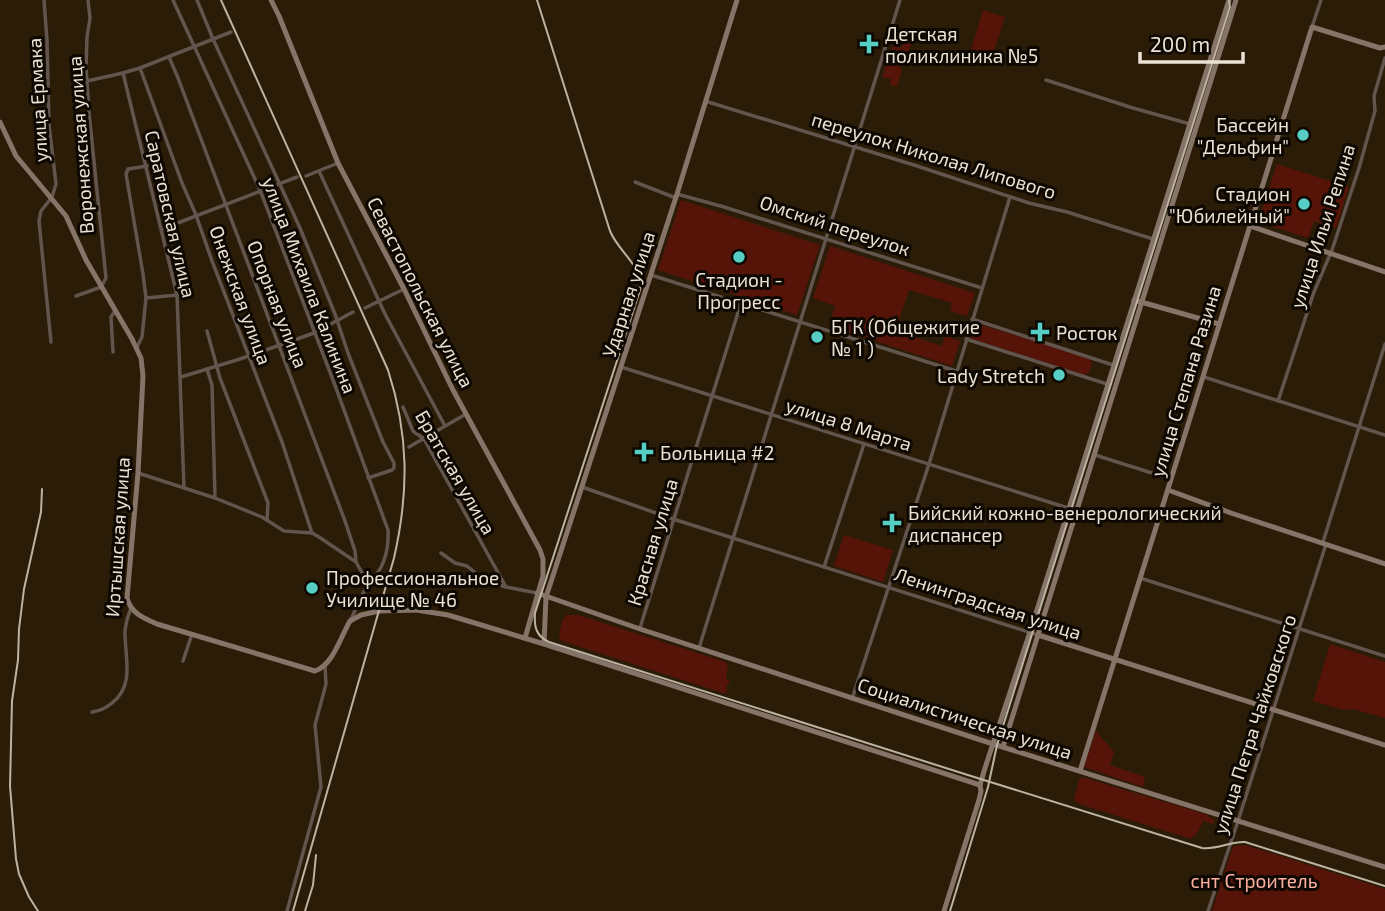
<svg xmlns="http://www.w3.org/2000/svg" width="1385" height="911" font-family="'Exo 2',sans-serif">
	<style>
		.green { fill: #561408 }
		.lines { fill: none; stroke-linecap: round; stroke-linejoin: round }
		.street { stroke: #61554e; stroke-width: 3.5 }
		.secondary { stroke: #867468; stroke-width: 5 }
		.tram { stroke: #bdb3a3; stroke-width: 2 }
		.rail { stroke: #bdb3a3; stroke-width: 2 }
		.poi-dot { fill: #56cec4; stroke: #0e0802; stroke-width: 2.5 }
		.labels { text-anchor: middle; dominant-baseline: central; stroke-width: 6; stroke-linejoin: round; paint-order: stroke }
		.poi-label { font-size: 19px; fill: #ebe1d4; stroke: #0e0802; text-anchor: start }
		.street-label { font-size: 19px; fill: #ebe1d4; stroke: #0e0802 }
		.park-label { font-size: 19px; fill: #fdb0a0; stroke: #0e0802 }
	</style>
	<rect width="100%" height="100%" fill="#2a1c06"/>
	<g class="green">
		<polygon points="983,10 1005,17 992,57 971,50"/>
		<polygon points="907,38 911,45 907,56 903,55 900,68 902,69 897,87 890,85 891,79 882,77 893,45 901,48"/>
		<polygon points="1277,164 1349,187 1336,228 1314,221 1308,238 1258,222"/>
		<polygon points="681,200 820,245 797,315 658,270"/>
		<polygon points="830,246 975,293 967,316 950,311 952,303 909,290 899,320 912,325 909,335 942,346 945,336 960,341 952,366 829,326 835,306 813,298"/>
		<polygon points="975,323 1090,358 1092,363 1089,372 1085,375 972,339 970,335 973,326"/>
		<polygon points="844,535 893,550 883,582 834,566"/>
		<path d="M566,615h12l148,47 2,6 -2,10 4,4 -4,5 1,6h-4l-161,-52 -3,-2c1,-8 2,-19 7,-24z"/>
		<polygon points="1330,644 1385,662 1385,718 1352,709 1343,710 1313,701"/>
		<polygon points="1096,731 1114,752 1110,765 1145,777 1143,787 1084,767"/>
		<polygon points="1082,777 1208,815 1209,817 1215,820 1213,824 1203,821 1198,832 1191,839 1082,805 1075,801 1074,799 1079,780"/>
		<polygon points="1245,845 1385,889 1385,911 1212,911 1233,846"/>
	</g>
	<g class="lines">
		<g class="street">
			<polyline points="44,0 47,40 49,125 56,184 52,197 41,211 39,221 51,342"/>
			<path d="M173,0l87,190 73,190 55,150c1,19 -4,41 -20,53"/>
			<polyline points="197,0 213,39 300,228 335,314 348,353 383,442 394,463 394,468 392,470 368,478"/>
			<polyline points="1312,27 1321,0"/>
			<polyline points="169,57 178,78 345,521 355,551 356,562"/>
			<polyline points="140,68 182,183 196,215 212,261 282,442 312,533"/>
			<polyline points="123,73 177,295 184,488"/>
			<polyline points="1046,80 1133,108 1190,124"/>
			<polyline points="87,81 123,73 140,68 231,32"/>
			<polyline points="705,101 914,165 1029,203 1067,212 1153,239"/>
			<polyline points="319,171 385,314 445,426"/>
			<polyline points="306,176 338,163"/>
			<polyline points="635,182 676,198"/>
			<polyline points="677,194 724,207 982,288"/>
			<polyline points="162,229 297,177"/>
			<polyline points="651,275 956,371"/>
			<polyline points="76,296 101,287 106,278 89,113 86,67 87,37 90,18 88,0"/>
			<polyline points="146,298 177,295"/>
			<polyline points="365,308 404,289"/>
			<polyline points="972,319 1113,365"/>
			<polyline points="207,331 220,378 268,503 267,520"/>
			<polyline points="966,339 1107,384"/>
			<polyline points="137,347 142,337 146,298 143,274 126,174 128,169 147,166"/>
			<polyline points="113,352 111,317 115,311"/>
			<polyline points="621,367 1068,508"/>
			<polyline points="207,369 212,385 215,498"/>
			<polyline points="181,377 240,359 314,333 353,312"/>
			<polyline points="1204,377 1385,435"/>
			<polyline points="1278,401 1314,292 1332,250 1359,168 1375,111 1374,96 1385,58"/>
			<polyline points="403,407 413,431 424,439 506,587"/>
			<polyline points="409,447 466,414"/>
			<polyline points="1095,455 1171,479"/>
			<polyline points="138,473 215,498 262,517 284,531 312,533 319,537 356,562 368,583 351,619"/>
			<polyline points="582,487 673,519 1038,635"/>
			<polyline points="1323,542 1385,344"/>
			<polyline points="441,553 455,563 467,566 484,580 506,587 537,593"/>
			<polyline points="824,567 864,444"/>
			<polyline points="1140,578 1385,656"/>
			<polyline points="640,628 741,303"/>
			<polyline points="699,648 900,0"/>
			<polyline points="183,661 192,634"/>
			<polyline points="852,699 929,464 1010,197"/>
			<path d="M92,712c8,-1 14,-4 20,-9 24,-18 12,-49 13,-73 1,-8 3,-15 6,-22"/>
			<polyline points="287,911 321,787 315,725 326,684 325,666"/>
			<polyline points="1208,911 1238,821 1326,544"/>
		</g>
		<g class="secondary">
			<polyline points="271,0 279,16 338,163 404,289 453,390 540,550 543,559 543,576 525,638"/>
			<path d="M0,122l16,34 50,60 20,44 46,79 9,19 2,18 -5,97 -11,125c4,15 16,20 30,26l158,47c18,-6 25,-33 35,-50l11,-6 18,-4 37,-1 32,5 96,29 436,141"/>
			<polyline points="1250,226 1385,272"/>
			<polyline points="1134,300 1219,324"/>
			<polyline points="1168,490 1231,513 1385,564"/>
			<polyline points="537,593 640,629 993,744 1385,867"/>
			<polyline points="1038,635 1385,745"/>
			<polyline points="544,644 546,597 677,194 737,0"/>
			<polyline points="1003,747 1236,0"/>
			<polyline points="1080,771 1312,27 1380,48 1385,47"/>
			<polyline points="944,911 979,800 981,791 980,785 985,768 1031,629 1229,0"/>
		</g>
		<g class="tram">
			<path d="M537,0l73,231c9,22 33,34 30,59l-105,323c-1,14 1,23 14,29l422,134 231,72c15,2 29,-7 43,-6l140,44"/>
			<polyline points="950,911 988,787 997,745 1230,7 1229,0"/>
		</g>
		<g class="rail">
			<path d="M221,0l167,370c21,65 21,122 6,188l-101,353"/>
			<polyline points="38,911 29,897 19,874 16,859 10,786 12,701 18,660 19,629 24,589 41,512 42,489"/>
			<polyline points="305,911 313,885 316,855"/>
		</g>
	</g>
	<g class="poi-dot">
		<path d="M865.5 33.5h7v7h7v7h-7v7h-7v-7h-7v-7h7z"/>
		<circle cx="1303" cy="135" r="7"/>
		<circle cx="1304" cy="204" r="7"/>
		<circle cx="739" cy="257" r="7"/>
		<path d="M1036.5 321.5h7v7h7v7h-7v7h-7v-7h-7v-7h7z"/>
		<circle cx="817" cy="337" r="7"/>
		<circle cx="1059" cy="375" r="7"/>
		<path d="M640.5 441.5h7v7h7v7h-7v7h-7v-7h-7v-7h7z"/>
		<path d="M888.5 512.5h7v7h7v7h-7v7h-7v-7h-7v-7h7z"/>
		<circle cx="312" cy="588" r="7"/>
	</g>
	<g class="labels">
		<g class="poi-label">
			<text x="885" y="33">Детская<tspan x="885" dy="22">поликлиника №5</tspan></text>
			<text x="1289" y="124" text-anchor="end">Бассейн<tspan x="1289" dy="22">"Дельфин"</tspan></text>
			<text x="1290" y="193" text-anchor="end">Стадион<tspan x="1290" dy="22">"Юбилейный"</tspan></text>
			<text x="739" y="279" text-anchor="middle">Стадион -<tspan x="739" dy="22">Прогресс</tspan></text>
			<text x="831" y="326">БГК (Общежитие<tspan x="831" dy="22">№ 1 )</tspan></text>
			<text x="1056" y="332">Росток</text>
			<text x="1045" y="375" text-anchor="end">Lady Stretch</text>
			<text x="660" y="452">Больница #2</text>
			<text x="908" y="512">Бийский кожно-венерологический<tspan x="908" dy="22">диспансер</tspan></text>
			<text x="326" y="577">Профессиональное<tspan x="326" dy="22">Училище № 46</tspan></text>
		</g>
		<g class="street-label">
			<text transform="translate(37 100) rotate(-93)">улица Ермака</text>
			<text transform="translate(80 145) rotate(-94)">Воронежская улица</text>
			<text transform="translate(934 155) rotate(17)">переулок Николая Липового</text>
			<text transform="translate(171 214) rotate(77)">Саратовская улица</text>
			<text transform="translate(835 225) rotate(18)">Омский переулок</text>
			<text transform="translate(1322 226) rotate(-72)">улица Ильи Репина</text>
			<text transform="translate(310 285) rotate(69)">улица Михаила Калинина</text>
			<text transform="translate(421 292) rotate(63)">Севастопольская улица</text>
			<text transform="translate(628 294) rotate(-72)">Ударная улица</text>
			<text transform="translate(241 295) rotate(70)">Онежская улица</text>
			<text transform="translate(278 304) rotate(69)">Опорная улица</text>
			<text transform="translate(1185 381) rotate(-73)">улица Степана Разина</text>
			<text transform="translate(849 424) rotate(18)">улица 8 Марта</text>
			<text transform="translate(456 472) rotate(60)">Братская улица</text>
			<text transform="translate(117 537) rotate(-86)">Иртышская улица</text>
			<text transform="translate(652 542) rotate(-73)">Красная улица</text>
			<text transform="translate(988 603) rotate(18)">Ленинградская улица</text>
			<text transform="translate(965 718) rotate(18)">Социалистическая улица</text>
			<text transform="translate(1254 724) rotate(-72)">улица Петра Чайковского</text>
		</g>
		<g class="park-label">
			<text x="1254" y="880">снт Строитель</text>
		</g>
	</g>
	<path d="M1140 52v10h103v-10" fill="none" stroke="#ebe1d4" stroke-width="3.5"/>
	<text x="1150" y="52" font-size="21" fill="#ebe1d4" stroke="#0e0802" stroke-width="5" paint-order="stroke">200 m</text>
</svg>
